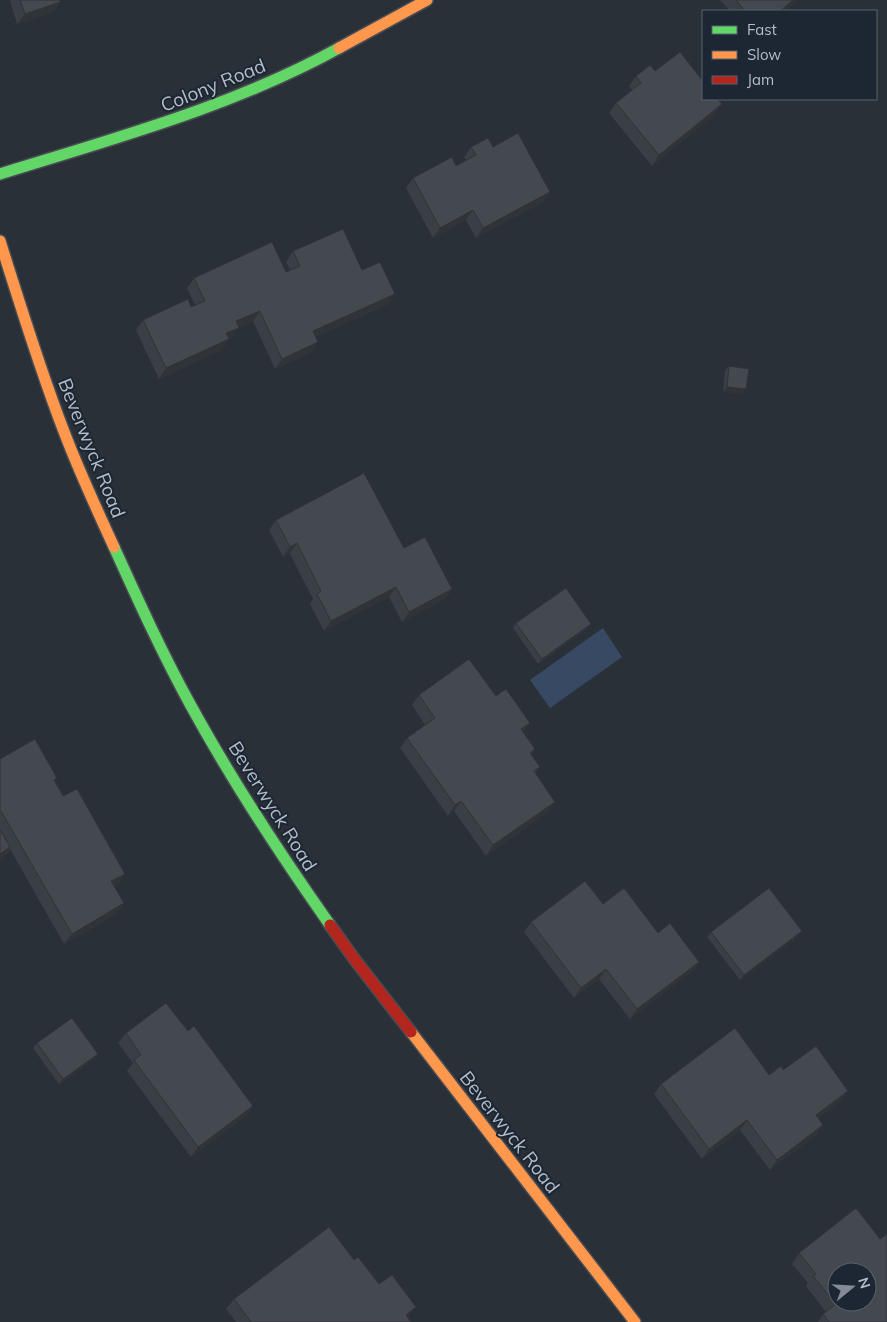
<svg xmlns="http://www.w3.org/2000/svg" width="887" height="1322" font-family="Mulish,sans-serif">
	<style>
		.water { fill: #384963 }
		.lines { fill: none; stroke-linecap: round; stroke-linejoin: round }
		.fast-casing { stroke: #484c53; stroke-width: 14 }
		.slow-casing { stroke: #484c53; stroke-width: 14 }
		.jam-casing { stroke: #484c53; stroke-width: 14 }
		.fast { stroke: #63d668; stroke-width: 11 }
		.slow { stroke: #ff974d; stroke-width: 11 }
		.jam { stroke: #b3261e; stroke-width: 11 }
		.wall { fill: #3a3f45 }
		.shaded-wall { fill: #303338 }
		.building { fill: #444950; stroke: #303338; fill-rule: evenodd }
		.labels { text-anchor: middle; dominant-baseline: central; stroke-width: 4; stroke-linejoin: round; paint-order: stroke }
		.street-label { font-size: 19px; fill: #b4bcc9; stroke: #1d2633 }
	</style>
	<rect width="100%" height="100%" fill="#2a3038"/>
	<polygon class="water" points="603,628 622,657 550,708 530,680"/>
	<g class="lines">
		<g class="fast-casing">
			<g id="fast">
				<path d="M0,174c115,-36 234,-68 339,-126"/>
				<path d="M114,547c24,53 48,106 76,157 42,77 90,150 140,221"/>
			</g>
		</g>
		<g class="slow-casing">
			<g id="slow">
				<polyline points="339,48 427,0"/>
				<path d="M0,241c20,63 39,126 63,188 15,40 33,79 51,118"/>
				<polyline points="411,1032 635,1322"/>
			</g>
		</g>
		<g class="jam-casing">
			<polyline id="jam" points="330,925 355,960 411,1032"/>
		</g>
		<use href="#fast" class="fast"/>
		<use href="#slow" class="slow"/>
		<use href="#jam" class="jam"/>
	</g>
	<g class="wall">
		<polygon points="10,0 60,0 60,2 53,12 17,24"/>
		<polygon points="720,0 798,0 785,11 730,11"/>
		<polygon points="655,71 714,115 652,166 609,113 616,103 632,90 629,86 636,76"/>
		<polygon points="471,147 493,147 550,192 543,202 476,238 466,220 433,238 406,188 413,178 456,166 466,160 464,157"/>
		<polygon points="293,251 362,270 388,304 315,337 318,342 311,353 275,369 253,321 239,327 232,338 229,339 222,350 159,379 136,330 143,320 195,305 187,288 194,278 286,272 290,270 286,262"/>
		<polygon points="729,366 742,394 723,392 725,371"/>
		<polygon points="276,520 404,548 452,589 445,599 402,622 389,597 324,631 310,604 313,599 290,554 283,557 269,530"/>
		<polygon points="516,623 587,629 538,664 513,628"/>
		<polygon points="419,695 496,696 530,723 523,733 535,749 531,755 540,767 535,773 548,812 486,856 454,811 448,816 400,748 407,738 425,725 412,705"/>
		<polygon points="0,759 55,781 118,884 114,886 117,914 64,944 10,849 3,858 0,860"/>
		<polygon points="603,904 658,933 699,962 691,972 630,1019 599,979 574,998 524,932 531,922"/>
		<polygon points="802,931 798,936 740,980 707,937 711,932"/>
		<polygon points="188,1031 253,1106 246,1116 191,1157 127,1071 133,1063 118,1043 126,1033"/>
		<polygon points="37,1043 98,1054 94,1059 59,1084 33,1048"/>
		<polygon points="783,1070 848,1091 841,1101 818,1118 816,1135 770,1170 740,1130 702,1159 654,1094 661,1084 769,1075"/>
		<polygon points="880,1239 887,1322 818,1322 823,1314 826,1312 806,1286 808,1283 792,1264 799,1253"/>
		<polygon points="354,1260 379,1284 409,1317 408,1318 411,1322 236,1322 226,1309 234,1299"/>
	</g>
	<g class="shaded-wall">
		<polygon points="793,0 798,0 785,11 780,11"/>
		<polygon points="60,2 53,12 17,24 25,14"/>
		<polygon points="722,104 714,115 652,166 659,155"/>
		<polygon points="550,192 543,202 476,238 483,228"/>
		<polygon points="473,210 466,220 433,238 440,228"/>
		<polygon points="395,294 388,304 306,341 313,331"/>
		<polygon points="260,311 253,321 229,331 236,321"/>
		<polygon points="239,328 232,338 219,343 226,333"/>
		<polygon points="229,339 222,350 159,379 166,368"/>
		<polygon points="318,342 311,353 275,369 282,359"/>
		<polygon points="727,387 746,389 742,394 723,392"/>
		<polygon points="297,543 290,554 283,557 290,547"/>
		<polygon points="396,587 389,597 324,631 331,621"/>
		<polygon points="452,589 445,599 402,622 409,612"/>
		<polygon points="591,624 587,629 538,664 542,659"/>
		<polygon points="530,723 523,733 521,729"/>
		<polygon points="461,801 454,811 448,816 455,805"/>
		<polygon points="555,802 548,812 486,856 493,845"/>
		<polygon points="10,847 3,858 0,860 0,854"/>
		<polygon points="125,874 118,884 104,892 111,881"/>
		<polygon points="124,903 117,914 64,944 72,934"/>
		<polygon points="802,931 798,936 740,980 744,975"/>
		<polygon points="699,962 691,972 630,1019 637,1009"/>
		<polygon points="606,969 599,979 574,998 581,988"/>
		<polygon points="98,1054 94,1059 59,1084 63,1079"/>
		<polygon points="848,1091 841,1101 809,1125 816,1115"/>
		<polygon points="253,1106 246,1116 191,1157 198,1147"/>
		<polygon points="747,1120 740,1130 702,1159 709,1149"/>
		<polygon points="823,1125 816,1135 770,1170 777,1160"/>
		<polygon points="416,1307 409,1317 402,1322 406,1315"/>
	</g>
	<g class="building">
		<polygon points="20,0 60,0 60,2 25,14"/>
		<polygon points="736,0 793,0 780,11 745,11"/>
		<polygon points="680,52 703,81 703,99 717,99 722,104 659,155 616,103 641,83 636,76 650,65 655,71"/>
		<polygon points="518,133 550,192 483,228 473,210 440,228 413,178 452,157 456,166 476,155 471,147 488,138 493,147"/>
		<polygon points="343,229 362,270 380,262 395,294 313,331 318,342 282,359 260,311 236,321 239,328 226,333 229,339 166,368 143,320 188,299 191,307 205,301 194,278 272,242 286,272 300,266 293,251"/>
		<polygon points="729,366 749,369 746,389 727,387"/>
		<polygon points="364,473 404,548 425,537 452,589 409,612 396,587 331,621 317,594 321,591 297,543 290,547 276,520"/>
		<polygon points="566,588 591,624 542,659 516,623"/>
		<polygon points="469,659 496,696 506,689 530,723 521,729 535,749 530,753 540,767 534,771 555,802 493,845 461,801 455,805 407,738 435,718 419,695"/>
		<polygon points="35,739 57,778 54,780 63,796 77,789 125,874 111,881 124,903 72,934 1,811 0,812 0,759"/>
		<polygon points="0,830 10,847 0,854"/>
		<polygon points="585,881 603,904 624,888 658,933 670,923 699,962 637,1009 606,969 581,988 531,922"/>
		<polygon points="769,888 802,931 744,975 711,932"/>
		<polygon points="166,1003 188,1031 194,1026 253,1106 198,1147 134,1060 141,1055 126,1033"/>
		<polygon points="72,1018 98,1054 63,1079 37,1043"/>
		<polygon points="735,1028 769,1075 781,1066 783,1070 816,1046 848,1091 816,1115 823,1125 777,1160 747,1120 709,1149 661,1084"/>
		<path d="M856,1208l24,31 7,-5v88h-58l-6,-8 13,-10 -23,-28 3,-2 -17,-21zM837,1272h30v30h-30z"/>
		<polygon points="329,1227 354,1260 358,1257 379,1284 392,1275 416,1307 406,1315 411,1322 251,1322 234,1299"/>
	</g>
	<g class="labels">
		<g class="street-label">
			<text transform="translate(213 85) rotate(-22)">Colony Road</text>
			<text transform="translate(92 448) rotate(68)">Beverwyck Road</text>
			<text transform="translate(273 806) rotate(58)">Beverwyck Road</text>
			<text transform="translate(510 1132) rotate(52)">Beverwyck Road</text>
		</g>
	</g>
	<rect x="702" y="10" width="175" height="90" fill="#1d2633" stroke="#59626f"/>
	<rect x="712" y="26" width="25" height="8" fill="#63d668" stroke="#59626f"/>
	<text x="747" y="35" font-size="15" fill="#b4bcc9">Fast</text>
	<rect x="712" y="51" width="25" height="8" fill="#ff974d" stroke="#59626f"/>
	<text x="747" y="60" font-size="15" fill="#b4bcc9">Slow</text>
	<rect x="712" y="76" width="25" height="8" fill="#b3261e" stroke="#59626f"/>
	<text x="747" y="85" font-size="15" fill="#b4bcc9">Jam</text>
	<g transform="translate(852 1287) rotate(72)"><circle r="24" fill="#1d2633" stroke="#59626f"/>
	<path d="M0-4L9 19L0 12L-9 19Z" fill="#848b96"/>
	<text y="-8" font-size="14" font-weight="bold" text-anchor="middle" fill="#b4bcc9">N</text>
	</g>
</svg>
